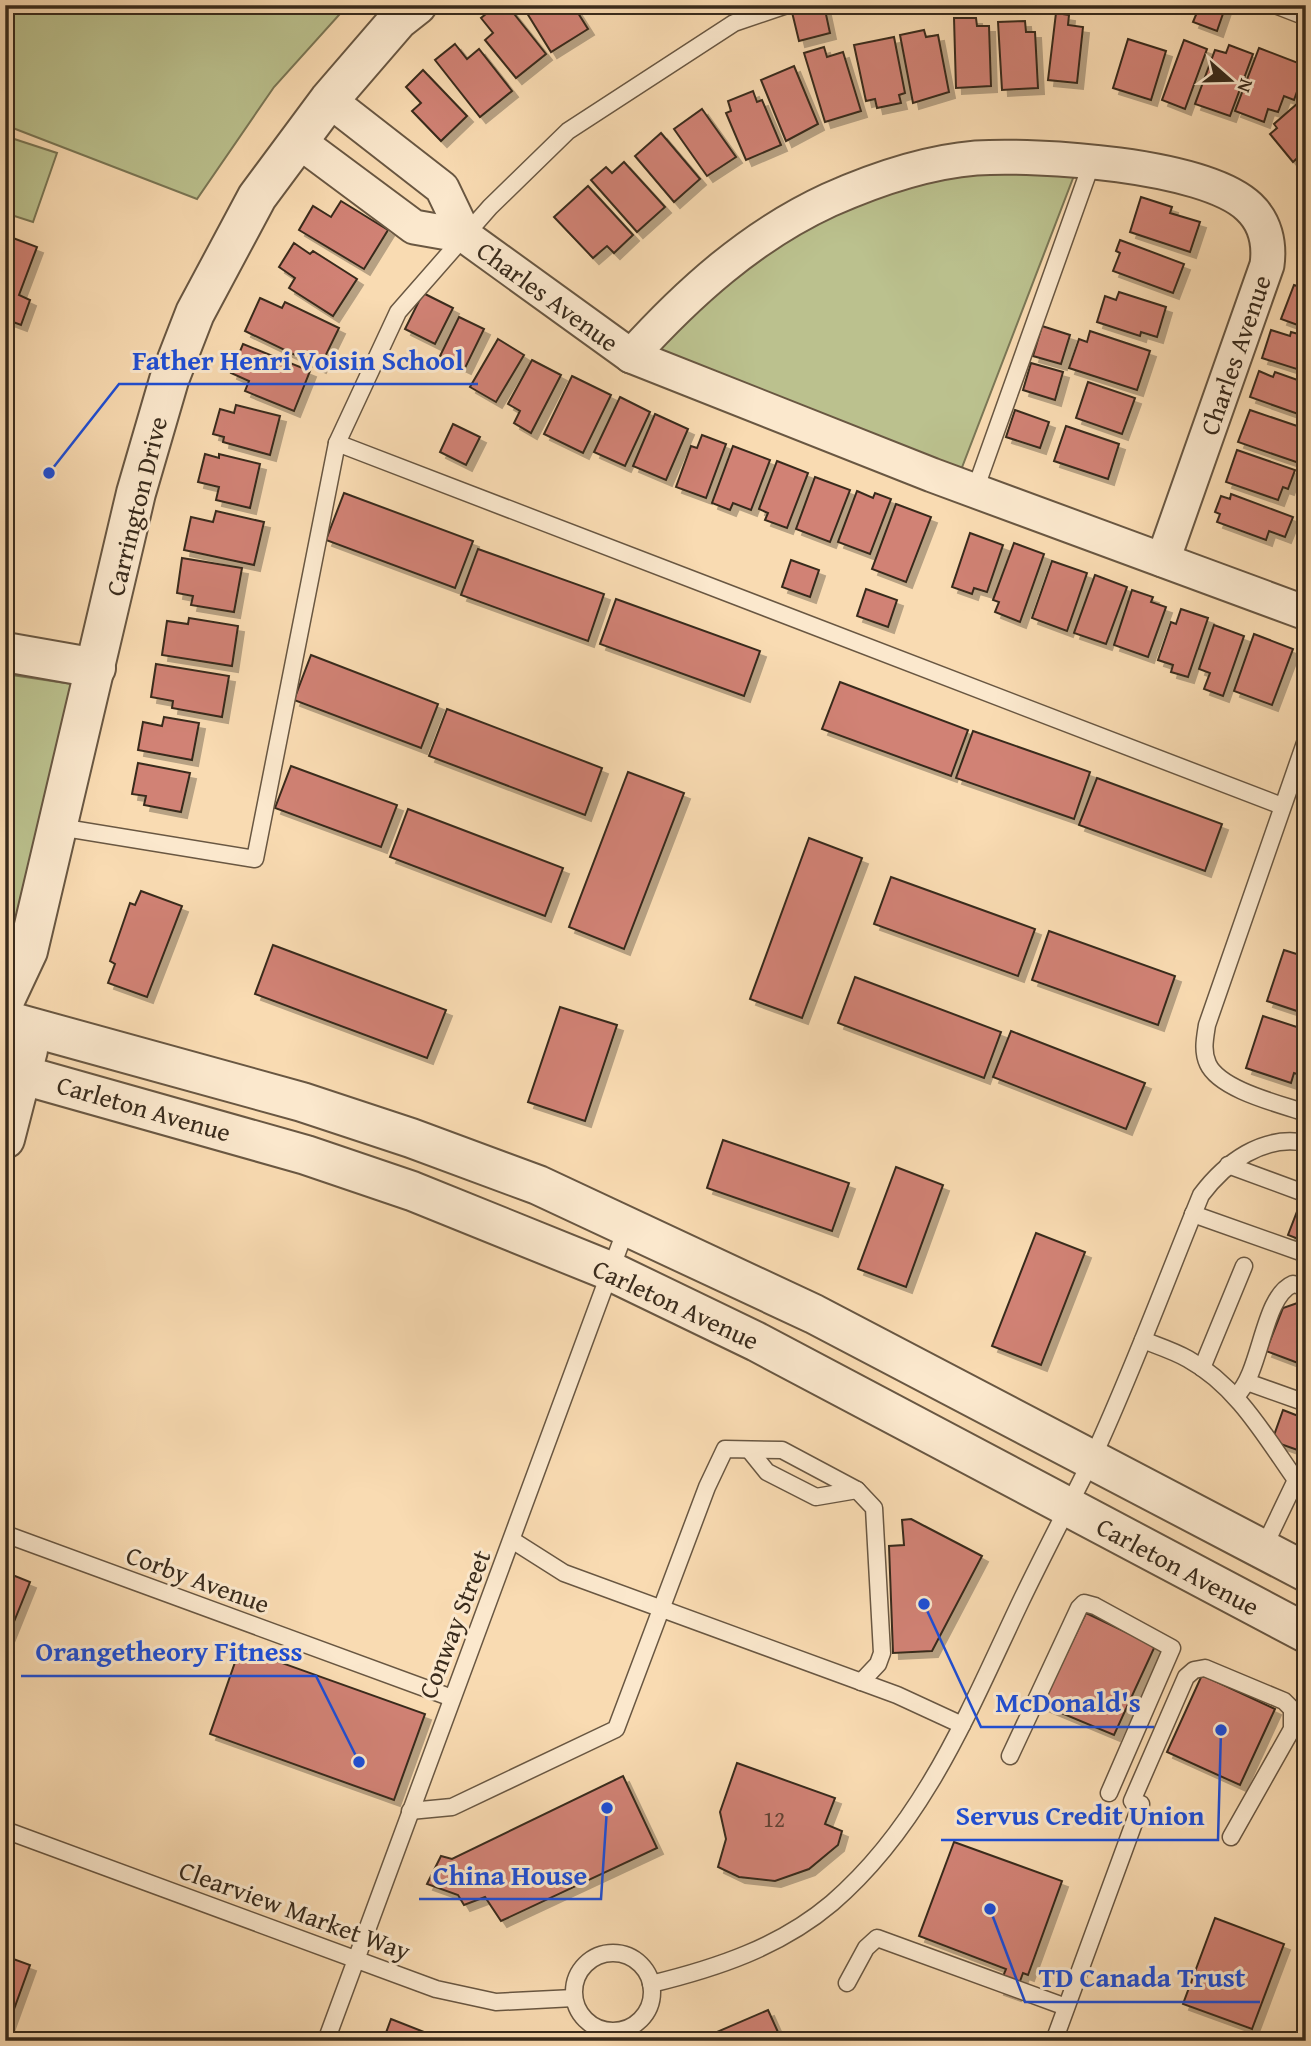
<svg xmlns="http://www.w3.org/2000/svg" width="1311" height="2046" font-family="'Gentium Book Plus',serif">
	<style>
		.green { fill: #bbc18e; stroke: #7a7655; stroke-width: 2 }
		.building { fill: #d18275; stroke: #392b1c; stroke-width: 2; filter: url(#shadow) }
		.lines { fill: none; stroke-linecap: round; stroke-linejoin: round }
		.service-casing { stroke: #695742; stroke-width: 19 }
		.minor-casing { stroke: #695742; stroke-width: 37 }
		.tertiary-casing { stroke: #695742; stroke-width: 42 }
		.service { stroke: #fbe8cd; stroke-width: 16 }
		.minor { stroke: #fbe8cd; stroke-width: 33 }
		.tertiary { stroke: #fbe8cd; stroke-width: 38 }
		.labels { text-anchor: middle; dominant-baseline: central; stroke-width: 6; stroke-linejoin: round; paint-order: stroke }
		.number-label { font-size: 23px; fill: #5f4132 }
		.street-label { font-size: 26px; fill: #392b1c; stroke: #fbe8cd }
		.leader { fill: none; stroke: #1d4ed8; stroke-width: 2.5 }
		.callout-dot { fill: #1d4ed8; stroke: #fbe8cd; stroke-width: 2.5 }
		.callout-label { font-size: 28px; text-anchor: middle; font-weight: bold; fill: #1d4ed8; stroke: #fbe8cd; stroke-width: 6; stroke-linejoin: round; paint-order: stroke }
	</style>
	<defs>
		<filter id="shadow"><feDropShadow dx="6" dy="6" stdDeviation="0" flood-color="#0004"/></filter>
	</defs>
	<rect width="100%" height="100%" fill="#f9dbb2"/>
	<filter id="stains"><feTurbulence type="fractalNoise" baseFrequency=".00286" numOctaves="4"/><feColorMatrix values="0 0 0 0 .2 0 0 0 0 .09 0 0 0 0 .02 0 0 0 .5 -.17"/></filter>
	<radialGradient id="worn" r=".72"><stop offset=".6" stop-color="#630" stop-opacity="0"/><stop offset="1" stop-color="#630" stop-opacity=".3"/></radialGradient>
	<g class="green">
		<polygon points="5,5 348,5 274,87 197,199 5,125"/>
		<polygon points="5,136 57,153 33,222 5,213"/>
		<polygon points="1080,160 956,483 631,356 699,286 914,170"/>
		<polygon points="5,674 72,684 5,963"/>
	</g>
	<g class="building">
		<polygon points="497,5 507,5 546,54 516,78 485,40 493,33 481,18"/>
		<polygon points="522,5 573,5 588,29 551,52"/>
		<polygon points="802,5 824,5 830,33 799,41 791,8"/>
		<polygon points="1200,5 1226,5 1217,31 1193,22"/>
		<polygon points="1056,13 1069,15 1068,25 1083,27 1077,83 1048,80"/>
		<polygon points="954,18 976,18 977,26 989,26 991,86 956,88"/>
		<polygon points="1025,21 1026,32 1035,32 1038,88 1002,90 998,22"/>
		<polygon points="924,30 926,37 938,35 949,92 913,103 900,35"/>
		<polygon points="894,37 905,93 899,95 901,103 877,108 875,99 866,101 854,45"/>
		<polygon points="1128,39 1166,51 1151,100 1113,88"/>
		<polygon points="1184,40 1207,49 1185,109 1162,100"/>
		<polygon points="455,44 467,59 479,49 512,91 480,117 435,60"/>
		<polygon points="1229,45 1253,54 1230,116 1195,104 1215,50 1226,53"/>
		<polygon points="824,47 827,57 843,52 861,111 825,122 804,53"/>
		<polygon points="1259,48 1306,66 1294,100 1284,96 1278,112 1268,109 1264,122 1235,111"/>
		<polygon points="794,66 818,124 786,141 761,80"/>
		<polygon points="423,70 467,116 441,141 412,111 421,103 406,87"/>
		<polygon points="753,91 757,102 762,100 781,145 746,160 726,113 731,111 728,101"/>
		<polygon points="1306,96 1306,150 1293,162 1270,134 1277,128 1274,124"/>
		<polygon points="702,109 736,157 707,176 674,129"/>
		<polygon points="661,133 700,179 674,202 635,156"/>
		<polygon points="624,162 665,207 637,232 591,180 606,167 612,173"/>
		<polygon points="588,186 633,235 614,253 607,246 593,258 554,217"/>
		<polygon points="1141,197 1172,207 1170,213 1200,222 1190,252 1130,232"/>
		<polygon points="341,201 388,230 364,269 299,230 313,206 331,217"/>
		<polygon points="5,235 37,247 19,295 30,300 21,325 5,319"/>
		<polygon points="1120,240 1184,264 1173,293 1113,271 1120,253 1116,251"/>
		<polygon points="294,243 310,254 313,251 357,279 333,316 289,288 295,278 279,267"/>
		<polygon points="1294,285 1306,289 1306,328 1281,319"/>
		<polygon points="1119,292 1166,307 1157,337 1141,332 1140,336 1097,322 1105,296 1116,300"/>
		<polygon points="423,293 453,308 435,344 405,329"/>
		<polygon points="260,298 282,308 285,302 339,328 320,367 245,331"/>
		<polygon points="459,317 484,329 465,368 440,356"/>
		<polygon points="1042,326 1070,335 1061,364 1033,356"/>
		<polygon points="1271,330 1290,336 1291,332 1306,336 1306,372 1262,358"/>
		<polygon points="1090,331 1150,351 1137,390 1069,368 1079,339 1087,342"/>
		<polygon points="498,339 524,355 496,402 470,387"/>
		<polygon points="243,344 310,371 294,411 245,391 249,381 231,373"/>
		<polygon points="532,360 561,375 531,433 514,423 520,411 508,404"/>
		<polygon points="1031,363 1063,372 1055,400 1023,390"/>
		<polygon points="1259,371 1273,377 1275,372 1306,383 1306,401 1301,415 1250,397"/>
		<polygon points="572,376 611,395 583,453 544,434"/>
		<polygon points="1088,382 1135,398 1122,434 1076,418"/>
		<polygon points="620,397 650,412 625,466 594,452"/>
		<polygon points="236,405 280,416 270,455 223,442 224,437 213,434 220,409 234,413"/>
		<polygon points="1015,410 1049,422 1040,448 1006,437"/>
		<polygon points="1250,410 1306,429 1306,453 1302,464 1238,442"/>
		<polygon points="655,414 688,429 666,480 633,466"/>
		<polygon points="453,424 480,437 466,465 440,452"/>
		<polygon points="1066,426 1119,444 1108,479 1054,461"/>
		<polygon points="702,435 726,444 706,498 676,487 691,446 697,448"/>
		<polygon points="733,446 770,460 751,510 733,503 730,510 712,503"/>
		<polygon points="1237,450 1295,470 1288,489 1283,487 1278,500 1226,482"/>
		<polygon points="205,454 219,458 219,454 260,464 250,508 216,500 219,487 198,482"/>
		<polygon points="777,461 808,473 787,528 765,520 768,513 759,509"/>
		<polygon points="815,477 850,490 830,542 796,529"/>
		<polygon points="857,491 873,498 875,493 891,499 870,554 838,542"/>
		<polygon points="344,493 473,541 455,588 326,540"/>
		<polygon points="1231,494 1293,517 1285,537 1269,531 1266,540 1217,522 1220,514 1215,512 1221,496 1230,499"/>
		<polygon points="896,504 931,517 906,582 872,569"/>
		<polygon points="216,511 264,522 254,565 184,550 191,517 213,522"/>
		<polygon points="970,533 1003,545 987,592 974,588 972,594 952,587"/>
		<polygon points="1014,543 1044,554 1020,622 995,612 999,602 993,600"/>
		<polygon points="478,549 604,594 588,641 461,595"/>
		<polygon points="182,558 242,568 234,612 191,605 193,596 177,593"/>
		<polygon points="791,560 819,570 810,597 782,587"/>
		<polygon points="1052,561 1087,573 1067,631 1032,618"/>
		<polygon points="1095,575 1127,587 1106,644 1074,633"/>
		<polygon points="866,589 897,600 888,627 857,616"/>
		<polygon points="1132,590 1153,597 1151,602 1166,607 1148,657 1114,645"/>
		<polygon points="616,599 760,651 744,696 600,644"/>
		<polygon points="1181,609 1208,618 1188,677 1171,672 1173,665 1158,660 1171,622 1176,624"/>
		<polygon points="189,618 238,626 232,666 162,655 167,621 188,624"/>
		<polygon points="1214,625 1244,636 1223,696 1204,689 1210,673 1199,669"/>
		<polygon points="1254,634 1293,649 1272,705 1234,691"/>
		<polygon points="311,655 438,704 421,748 294,700"/>
		<polygon points="156,664 229,676 222,717 172,708 173,701 151,697"/>
		<polygon points="840,682 968,730 951,776 822,729"/>
		<polygon points="447,709 602,768 585,815 429,756"/>
		<polygon points="164,717 199,723 192,760 138,750 143,722 162,726"/>
		<polygon points="973,731 1090,772 1074,819 956,778"/>
		<polygon points="138,763 190,773 181,812 144,805 146,796 132,794"/>
		<polygon points="291,766 397,805 381,847 275,808"/>
		<polygon points="628,772 684,793 624,949 569,927"/>
		<polygon points="1097,778 1222,824 1205,871 1079,825"/>
		<polygon points="408,809 563,868 545,916 390,857"/>
		<polygon points="809,838 862,858 802,1018 750,999"/>
		<polygon points="891,877 1035,929 1018,976 874,924"/>
		<polygon points="141,891 182,906 147,997 108,983 115,964 110,961 130,903 135,905"/>
		<polygon points="1049,931 1175,976 1158,1025 1032,980"/>
		<polygon points="273,945 446,1010 427,1058 255,994"/>
		<polygon points="1284,950 1306,957 1306,1014 1267,1001"/>
		<polygon points="855,977 1001,1032 984,1078 838,1023"/>
		<polygon points="560,1007 617,1025 585,1121 528,1102"/>
		<polygon points="1263,1016 1306,1030 1306,1077 1294,1073 1291,1083 1246,1068"/>
		<polygon points="1011,1031 1145,1083 1126,1129 993,1077"/>
		<polygon points="723,1140 849,1183 832,1231 707,1188"/>
		<polygon points="896,1167 943,1185 906,1287 858,1269"/>
		<polygon points="1306,1188 1306,1242 1288,1235"/>
		<polygon points="1036,1233 1085,1252 1041,1365 992,1346"/>
		<polygon points="1306,1300 1306,1366 1266,1351 1283,1308"/>
		<polygon points="1283,1410 1306,1419 1306,1453 1272,1441"/>
		<polygon points="911,1519 982,1556 932,1651 893,1653 889,1546 904,1545 902,1520"/>
		<polygon points="5,1572 30,1582 5,1644"/>
		<polygon points="1086,1613 1155,1646 1114,1735 1042,1705"/>
		<polygon points="240,1648 425,1714 394,1800 210,1734"/>
		<polygon points="1202,1675 1275,1709 1240,1785 1167,1752"/>
		<polygon points="737,1763 835,1798 825,1824 842,1831 838,1845 809,1869 775,1881 739,1877 718,1867 726,1839 720,1812"/>
		<polygon points="623,1776 657,1848 501,1921 485,1897 464,1905 458,1895 427,1884 441,1856 452,1859"/>
		<polygon points="954,1842 1062,1881 1028,1975 1023,1973 1015,1995 998,1989 1006,1969 919,1936"/>
		<polygon points="1215,1918 1284,1944 1252,2029 1183,2004"/>
		<polygon points="5,1956 30,1965 5,2034"/>
		<polygon points="768,2010 782,2041 696,2041"/>
		<polygon points="391,2019 447,2041 383,2041"/>
	</g>
	<g class="lines">
		<g class="service-casing">
			<g id="service">
				<polyline points="1275,5 1306,17"/>
				<polyline points="337,443 1282,806"/>
				<polyline points="975,490 1092,162"/>
				<path d="M1306,740l-99,285c-2,13 -5,26 1,39 12,26 72,40 98,49"/>
				<polyline points="59,827 255,859 337,443 398,312 490,207 568,131 734,23 787,5"/>
				<polyline points="1228,1165 1304,1193"/>
				<polyline points="1193,1214 1306,1254"/>
				<path d="M1143,1340c15,6 31,11 45,19 49,27 77,77 108,121"/>
				<polyline points="1202,1368 1244,1266"/>
				<polyline points="1247,1382 1306,1403"/>
				<path d="M1236,1396c26,-24 26,-99 57,-112l13,3"/>
				<polyline points="750,1451 767,1472 816,1497 857,1490"/>
				<polyline points="5,1534 452,1698"/>
				<polyline points="512,1540 564,1573 897,1695 962,1725"/>
				<polyline points="1263,1549 1296,1480 1304,1483"/>
				<polyline points="1010,1756 1079,1608 1084,1603 1095,1606 1172,1648 1109,1793"/>
				<polyline points="1132,1801 1186,1677 1194,1670 1205,1668 1284,1701 1292,1709 1292,1729 1231,1837"/>
				<polyline points="410,1811 452,1807 616,1729 707,1487 725,1449 782,1450 857,1490 874,1508 882,1653 878,1664 861,1682"/>
				<polyline points="5,1830 436,1989 496,2002 574,1998"/>
				<circle cx="613" cy="1992" r="39"/>
				<polyline points="847,1983 866,1948 877,1938 1066,2007"/>
				<path d="M651,1984c66,-16 129,-37 181,-81 93,-80 138,-195 189,-302 23,-48 48,-95 71,-142 40,-86 73,-176 109,-264 24,-32 62,-61 105,-52"/>
				<polyline points="326,2041 627,1226"/>
				<polyline points="1054,2041 1141,1804"/>
			</g>
		</g>
		<g class="minor-casing">
			<g id="minor">
				<polyline points="329,100 442,188 465,236"/>
				<polyline points="297,140 414,227 465,236 631,356 932,475 1306,613"/>
				<path d="M631,356c57,-63 120,-120 198,-156 45,-20 98,-38 147,-42 61,-4 228,6 273,49 16,15 21,36 18,58l-104,295"/>
			</g>
		</g>
		<g class="tertiary-casing">
			<g id="tertiary">
				<polyline points="5,652 96,668"/>
				<polyline points="5,1000 28,951 136,493 169,380 195,313 257,197 329,100 398,20 417,5"/>
				<polyline points="5,1020 302,1102 411,1138 538,1185 814,1314 1306,1572"/>
				<polyline points="5,1070 306,1155 412,1191 610,1271 757,1342 1306,1633"/>
				<polyline points="5,1139 28,1050"/>
			</g>
		</g>
		<use href="#service" class="service"/>
		<use href="#minor" class="minor"/>
		<use href="#tertiary" class="tertiary"/>
	</g>
	<g class="labels">
		<g class="number-label">
			<text x="774" y="1818">12</text>
		</g>
		<g class="street-label">
			<text transform="translate(548 296) rotate(36)">Charles Avenue</text>
			<text transform="translate(1235 355) rotate(-71)">Charles Avenue</text>
			<text transform="translate(136 506) rotate(-76)">Carrington Drive</text>
			<text transform="translate(144 1108) rotate(16)">Carleton Avenue</text>
			<text transform="translate(676 1304) rotate(25)">Carleton Avenue</text>
			<text transform="translate(1178 1566) rotate(28)">Carleton Avenue</text>
			<text transform="translate(198 1579) rotate(20)">Corby Avenue</text>
			<text transform="translate(454 1624) rotate(-69)">Conway Street</text>
			<text transform="translate(295 1910) rotate(20)">Clearview Market Way</text>
		</g>
	</g>
	<path class="leader" d="M49 473L119 384H478M359 1762L316 1676H21M924 1604L981 1727H1154M1221 1730L1218 1840H941M607 1808L601 1899H419M990 1909L1025 2002H1260"/>
	<g class="callout-dot">
		<circle cx="49" cy="473" r="7"/>
		<circle cx="359" cy="1762" r="7"/>
		<circle cx="924" cy="1604" r="7"/>
		<circle cx="1221" cy="1730" r="7"/>
		<circle cx="607" cy="1808" r="7"/>
		<circle cx="990" cy="1909" r="7"/>
	</g>
	<g class="callout-label">
		<text x="298" y="370">Father Henri Voisin School</text>
		<text x="169" y="1661">Orangetheory Fitness</text>
		<text x="1068" y="1712">McDonald's</text>
		<text x="1080" y="1825">Servus Credit Union</text>
		<text x="510" y="1885">China House</text>
		<text x="1142" y="1987">TD Canada Trust</text>
	</g>
	<rect width="1311" height="2046" fill="none" stroke="#f9dbb2" stroke-width="28"/>
	<rect x="7" y="7" width="1297" height="2032" fill="none" stroke="#392b1c" stroke-width="3.5"/>
	<rect x="14" y="14" width="1283" height="2018" fill="none" stroke="#392b1c" stroke-width="2"/>
	<g transform="translate(1230 80) rotate(110)" stroke="#fbe8cd" stroke-width="5" paint-order="stroke">
	<path d="M0-5L12 26L0 18L-12 26Z" fill="#392b1c"/>
	<text y="-10" font-size="19" font-weight="bold" text-anchor="middle" fill="#392b1c">N</text>
	</g>
	<rect width="100%" height="100%" filter="url(#stains)"/>
	<rect width="100%" height="100%" fill="url(#worn)"/>
</svg>
